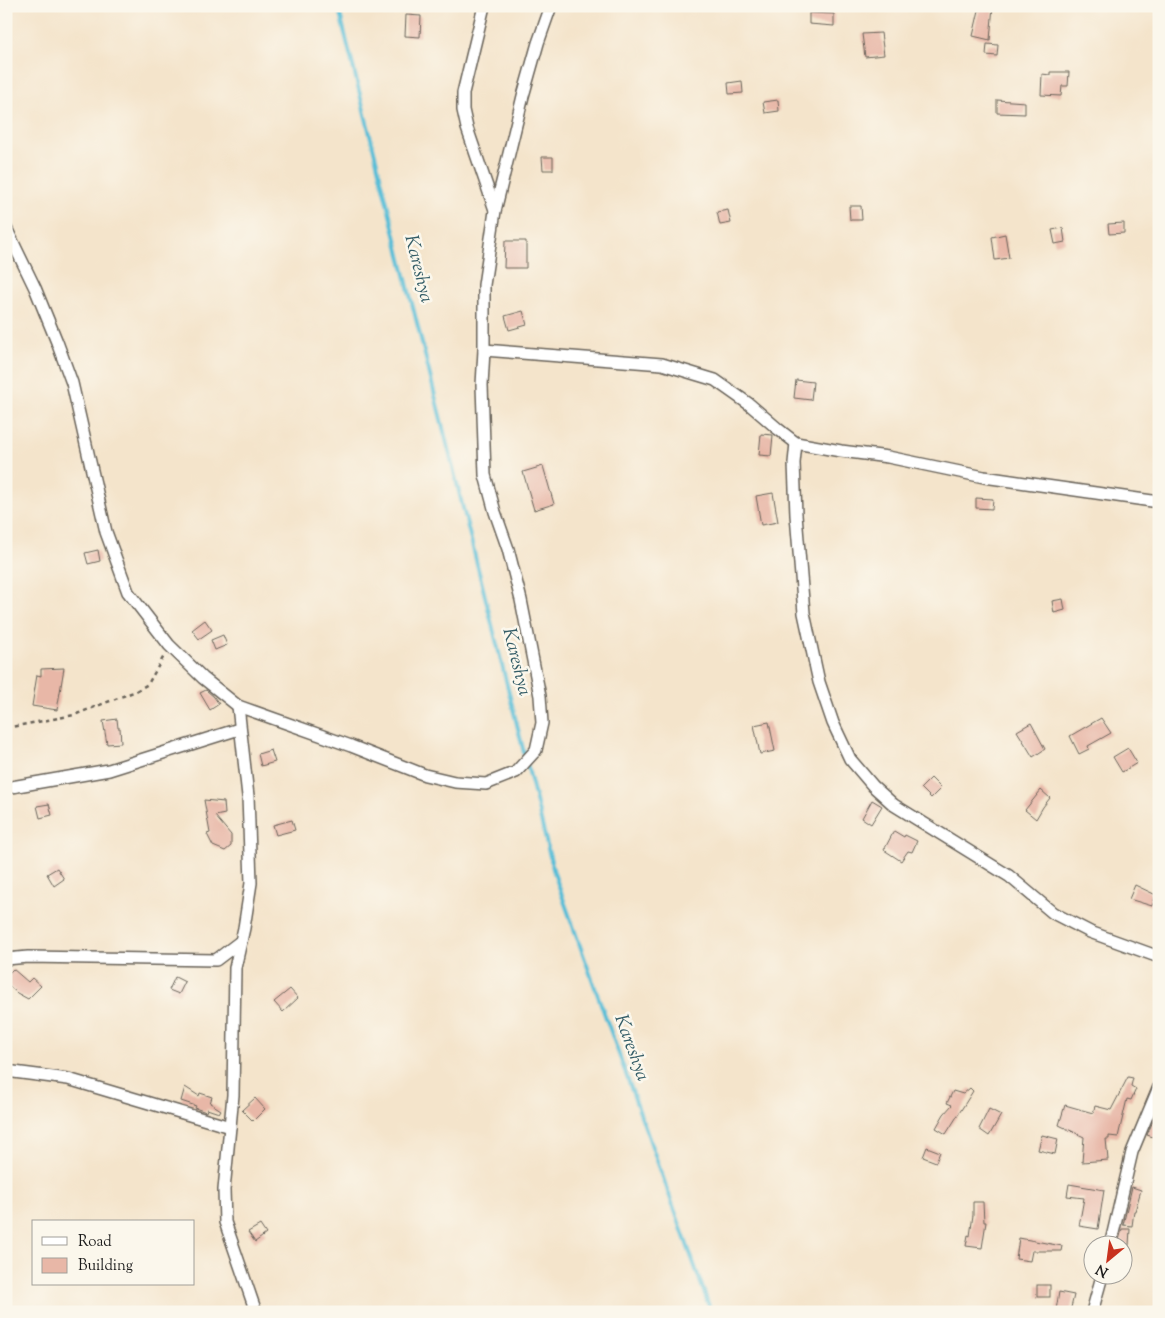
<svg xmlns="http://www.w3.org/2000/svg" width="1165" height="1318" font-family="'Sorts Mill Goudy',serif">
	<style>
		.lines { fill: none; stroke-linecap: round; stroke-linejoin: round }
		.stream { stroke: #59bed7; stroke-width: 4 }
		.building { fill: #e8b7a7 }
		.street-casing { stroke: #686259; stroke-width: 14 }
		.path { stroke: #686259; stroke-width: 2.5; stroke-dasharray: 4 4; stroke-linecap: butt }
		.street { stroke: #fff; stroke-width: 11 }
		.labels { text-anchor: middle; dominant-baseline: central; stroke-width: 5; stroke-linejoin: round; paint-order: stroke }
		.water-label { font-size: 19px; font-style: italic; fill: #345d67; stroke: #fbf7ec }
	</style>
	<rect width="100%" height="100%" fill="#fbf7ec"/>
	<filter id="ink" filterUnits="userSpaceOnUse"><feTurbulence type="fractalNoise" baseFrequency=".02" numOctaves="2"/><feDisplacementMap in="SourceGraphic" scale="10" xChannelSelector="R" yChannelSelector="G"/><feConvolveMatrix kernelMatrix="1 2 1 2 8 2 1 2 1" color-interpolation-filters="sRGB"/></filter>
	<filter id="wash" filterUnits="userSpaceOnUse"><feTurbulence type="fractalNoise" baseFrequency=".0096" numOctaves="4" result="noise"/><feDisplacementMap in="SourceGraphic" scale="20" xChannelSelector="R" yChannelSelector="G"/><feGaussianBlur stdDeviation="1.12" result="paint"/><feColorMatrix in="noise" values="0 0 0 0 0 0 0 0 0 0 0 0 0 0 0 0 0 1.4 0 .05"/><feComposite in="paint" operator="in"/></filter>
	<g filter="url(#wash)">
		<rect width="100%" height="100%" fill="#f4e4cb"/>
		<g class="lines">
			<g class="stream">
				<polyline points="338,6 525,757"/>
				<polyline points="527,764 554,873 709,1306 708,1312"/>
			</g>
		</g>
		<g id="blocks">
			<g class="building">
				<polygon points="980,6 993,6 990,40 973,36"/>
				<polygon points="809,13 834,14 834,26 809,24"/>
				<polygon points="406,15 421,16 420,37 405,36"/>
				<polygon points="881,33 884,55 865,57 862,34"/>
				<polygon points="987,44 998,45 997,56 986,55"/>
				<polygon points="1050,72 1069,72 1068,86 1062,86 1061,96 1041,95 1042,74 1050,75"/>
				<polygon points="742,81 743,93 729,94 728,83"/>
				<polygon points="778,100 779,111 765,113 763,102"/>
				<polygon points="997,100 1025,102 1025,114 997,113"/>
				<polygon points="542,157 553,157 553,170 543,170"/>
				<polygon points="849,206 861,206 862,220 850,220"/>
				<polygon points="728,210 731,223 720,225 717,212"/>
				<polygon points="1124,223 1124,233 1109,234 1108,224"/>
				<polygon points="1063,228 1065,242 1055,244 1052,230"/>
				<polygon points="1005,234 1009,258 995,260 992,237"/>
				<polygon points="505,241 526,241 526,268 504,268"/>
				<polygon points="523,311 527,325 509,330 505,316"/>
				<polygon points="796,380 813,382 811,400 794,398"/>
				<polygon points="761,434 773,435 771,456 759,455"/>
				<polygon points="543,466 554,504 534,510 523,472"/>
				<polygon points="773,493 778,522 761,525 756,496"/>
				<polygon points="976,498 993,499 992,509 976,508"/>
				<polygon points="98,550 100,561 88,564 85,553"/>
				<polygon points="1063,599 1065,610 1054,613 1052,601"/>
				<polygon points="205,620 212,630 199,639 192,630"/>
				<polygon points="223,635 227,645 215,650 211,640"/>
				<polygon points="64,668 57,710 32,706 37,675 41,676 41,669"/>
				<polygon points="206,690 214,697 219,704 210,710 200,693"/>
				<polygon points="1101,718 1111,733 1088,746 1089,749 1079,754 1070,736"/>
				<polygon points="117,719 118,728 120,728 121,743 107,744 103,721"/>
				<polygon points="769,722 775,751 760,754 754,725"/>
				<polygon points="1031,723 1045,749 1033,757 1017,731"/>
				<polygon points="1128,748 1137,763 1122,772 1113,757"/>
				<polygon points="271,750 275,762 261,766 258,754"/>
				<polygon points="931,778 941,788 931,798 921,788"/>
				<polygon points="1041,790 1050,798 1043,807 1036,819 1025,810"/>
				<polygon points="204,800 224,802 225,814 215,816 231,835 231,846 225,851 213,846 207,834 210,833"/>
				<polygon points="872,800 882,806 871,824 862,818"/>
				<polygon points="49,804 52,815 40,818 37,806"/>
				<polygon points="292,820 295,830 276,835 273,825"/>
				<polygon points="894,831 904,837 905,835 917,841 912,852 908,851 901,861 884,850"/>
				<polygon points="57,868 64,879 54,886 47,874"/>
				<polygon points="1135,885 1156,895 1152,906 1129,899"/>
				<polygon points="13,969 28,982 32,978 41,986 28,999 17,993 6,983 6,976"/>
				<polygon points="175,977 185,982 179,994 169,990"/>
				<polygon points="290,989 298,998 283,1012 274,1002"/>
				<polygon points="1128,1077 1133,1078 1131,1086 1136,1089 1131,1100 1127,1099 1118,1137 1109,1136 1109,1139 1106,1139 1108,1160 1082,1162 1084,1137 1059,1125 1065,1105 1093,1113 1095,1106 1111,1110"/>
				<polygon points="185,1087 199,1096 200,1093 212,1097 210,1103 221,1110 219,1113 207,1109 206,1112 195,1108 196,1106 181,1101"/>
				<polygon points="970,1088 973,1091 946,1134 936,1128 944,1114 952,1105 947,1103 953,1091 963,1094"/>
				<polygon points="255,1098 265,1109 253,1121 242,1110"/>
				<polygon points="1159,1107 1159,1139 1147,1135"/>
				<polygon points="989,1109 1001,1115 989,1136 979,1129"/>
				<polygon points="1042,1135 1058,1139 1055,1154 1038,1150"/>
				<polygon points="927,1147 940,1152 936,1162 923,1157"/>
				<polygon points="1069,1184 1104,1190 1098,1229 1079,1226 1084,1198 1067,1196"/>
				<polygon points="1132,1187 1141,1190 1135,1211 1134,1211 1132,1226 1123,1225"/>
				<polygon points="973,1202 983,1202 984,1222 986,1222 982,1248 966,1246 968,1235 970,1236 973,1215"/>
				<polygon points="260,1225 266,1234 255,1242 248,1232"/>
				<polygon points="1122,1229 1130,1229 1129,1245 1118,1244"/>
				<polygon points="1019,1238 1062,1246 1061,1251 1032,1251 1030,1261 1016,1259"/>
				<rect x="1037" y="1285" width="13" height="12"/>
				<polygon points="1059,1292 1074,1295 1070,1312 1056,1310"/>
			</g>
		</g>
	</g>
	<g filter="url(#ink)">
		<use href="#blocks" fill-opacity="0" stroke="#686259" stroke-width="1"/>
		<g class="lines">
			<g class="street-casing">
				<g id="street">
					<polyline points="484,6 463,93 463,110 467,128 495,210"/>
					<polyline points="6,228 35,288 57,342 72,383 106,532 128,592 169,645 203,678 238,706 351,746 425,775 455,782 486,784 516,772 536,750 542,723 540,696 521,600 508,549 495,512 485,475 482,385 484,350 484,285 495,211 523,96 538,43 551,6"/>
					<polyline points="484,350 662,364 715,380 749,404 778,429 796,443 841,451 888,457 984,477 1159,502"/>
					<polyline points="796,443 794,463 796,515 804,613 819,682 833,723 850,759 873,786 894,805 1009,876 1053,913 1090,932 1159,957"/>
					<polyline points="238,706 248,796 251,883 244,928 235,968 233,1095 224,1190 225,1222 256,1312"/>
					<polyline points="6,788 109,770 239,729"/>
					<polyline points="6,959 28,957 216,960 241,941"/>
					<polyline points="6,1071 68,1079 230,1127"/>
					<polyline points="1110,1246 1132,1152 1159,1087"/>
					<polyline points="1092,1312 1102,1276"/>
				</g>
			</g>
			<polyline class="path" points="6,728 74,715 136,691 148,684 164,656"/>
			<use href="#street" class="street"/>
		</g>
	</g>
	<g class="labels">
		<g class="water-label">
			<text transform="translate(418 269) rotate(76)">Kareshya</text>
			<text transform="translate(516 662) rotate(76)">Kareshya</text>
			<text transform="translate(631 1048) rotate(70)">Kareshya</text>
		</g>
	</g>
	<rect width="1165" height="1318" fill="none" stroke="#fbf7ec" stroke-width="25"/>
	<rect x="32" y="1220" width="162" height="65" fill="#fbf7ec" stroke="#a29f99"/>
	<rect x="42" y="1237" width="25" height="8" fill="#ffffff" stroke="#a29f99"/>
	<text x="78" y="1246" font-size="15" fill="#1c1c1c">Road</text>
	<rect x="42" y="1258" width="25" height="15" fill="#e8b7a7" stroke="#a29f99"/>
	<text x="78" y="1270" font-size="15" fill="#1c1c1c">Building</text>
	<g transform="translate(1108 1260) rotate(209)"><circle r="24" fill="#fbf7ec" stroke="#a29f99"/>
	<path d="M0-4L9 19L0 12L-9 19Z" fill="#c8321e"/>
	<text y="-8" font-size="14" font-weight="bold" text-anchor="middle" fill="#1c1c1c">N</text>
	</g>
</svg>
